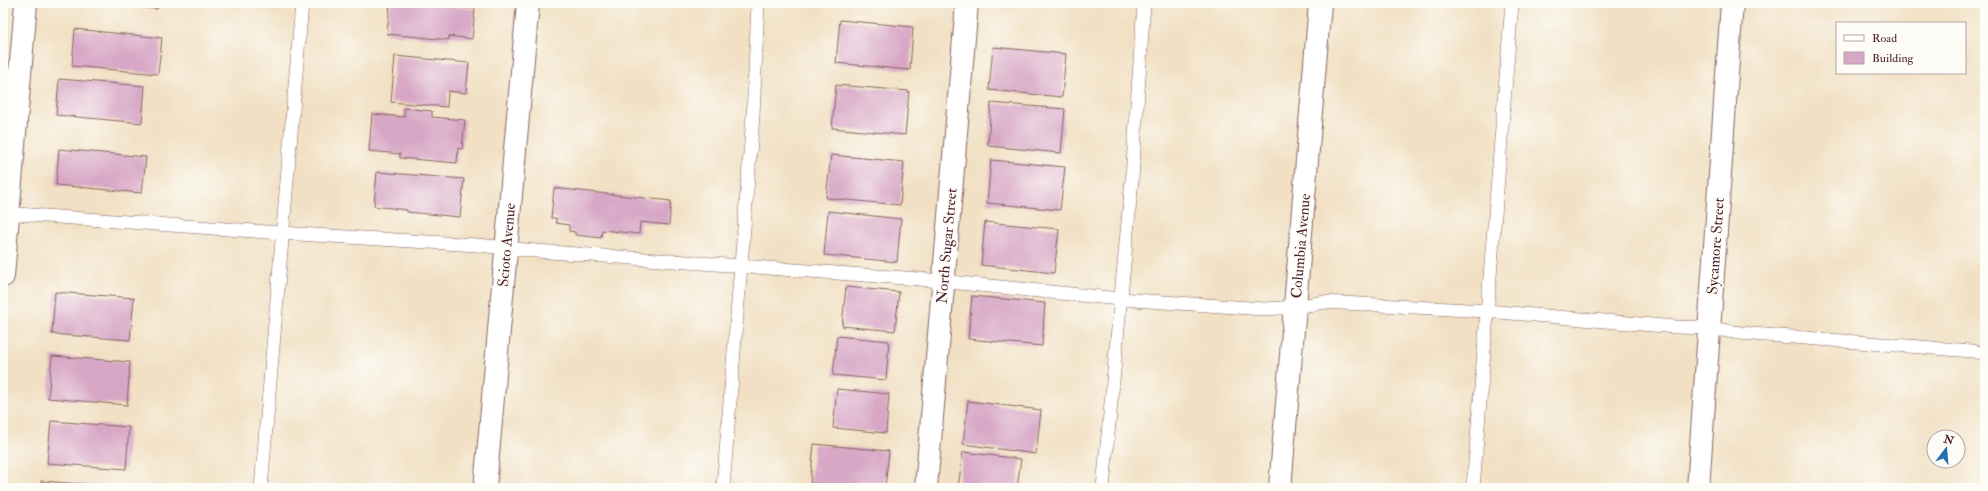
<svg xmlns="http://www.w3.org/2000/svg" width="1988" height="491" font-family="'IM FELL Double Pica',serif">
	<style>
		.building { fill: #d8a7c6 }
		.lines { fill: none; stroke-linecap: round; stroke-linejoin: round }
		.service-casing { stroke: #846360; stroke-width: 14 }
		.minor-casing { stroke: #846360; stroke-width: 24 }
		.service { stroke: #fff; stroke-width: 13 }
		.minor { stroke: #fff; stroke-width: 22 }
		.labels { text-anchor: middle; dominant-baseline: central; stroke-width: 4; stroke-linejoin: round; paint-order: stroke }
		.street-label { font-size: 15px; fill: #4a1f2b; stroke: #fdfcf7 }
	</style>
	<rect width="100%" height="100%" fill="#fdfcf7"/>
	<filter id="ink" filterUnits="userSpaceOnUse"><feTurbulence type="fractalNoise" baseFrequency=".025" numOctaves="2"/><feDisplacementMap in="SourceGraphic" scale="8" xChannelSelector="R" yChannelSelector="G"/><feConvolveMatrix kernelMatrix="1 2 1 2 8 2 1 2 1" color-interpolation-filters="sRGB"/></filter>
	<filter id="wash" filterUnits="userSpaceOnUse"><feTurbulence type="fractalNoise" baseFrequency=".012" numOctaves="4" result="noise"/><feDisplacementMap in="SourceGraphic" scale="16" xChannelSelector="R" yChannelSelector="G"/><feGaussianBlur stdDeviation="0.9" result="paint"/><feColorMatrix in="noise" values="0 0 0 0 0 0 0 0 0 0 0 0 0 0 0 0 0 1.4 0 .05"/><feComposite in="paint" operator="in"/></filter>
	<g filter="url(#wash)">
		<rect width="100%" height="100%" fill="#f1e0c3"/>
		<g id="blocks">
			<g class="building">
				<polygon points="103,3 158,3 157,9"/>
				<polygon points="390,3 414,3 475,9 472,39 449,36 449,40 387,34"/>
				<polygon points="840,20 913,27 910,70 836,63"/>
				<polygon points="75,29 162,38 158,74 72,66"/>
				<polygon points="993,47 1066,54 1062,97 989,90"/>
				<polygon points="395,56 469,63 466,93 448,91 447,107 391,102"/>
				<polygon points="59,79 145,86 142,123 56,115"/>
				<polygon points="836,85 909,91 905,135 832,128"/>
				<polygon points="991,103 1065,109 1061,153 988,146"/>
				<polygon points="404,108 432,111 432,117 465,120 462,149 458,148 457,163 400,158 400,154 369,151 372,114 404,117"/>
				<polygon points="59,149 146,157 142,193 56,185"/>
				<polygon points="831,155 904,162 900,205 826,198"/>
				<polygon points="991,160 1065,167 1060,210 987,203"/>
				<polygon points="377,172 464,179 460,217 407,212 407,210 374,206"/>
				<polygon points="554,188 671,201 669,225 640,222 639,234 602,230 601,238 575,235 575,232 569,231 569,225 556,223 556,218 551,218"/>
				<polygon points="828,211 901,219 897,262 824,255"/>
				<polygon points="985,222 1059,229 1054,273 981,265"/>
				<polygon points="846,287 899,292 895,331 842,326"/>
				<polygon points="55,292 134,298 130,340 52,334"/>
				<polygon points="972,296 1045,303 1042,346 968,339"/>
				<polygon points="837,336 889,341 886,380 833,375"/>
				<polygon points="52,356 130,362 127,405 48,398"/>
				<polygon points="837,389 889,394 886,433 833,428"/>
				<polygon points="968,401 1041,410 1036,454 963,444"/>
				<polygon points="51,421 129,427 126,469 47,463"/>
				<polygon points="814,444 889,451 885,488 862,488 810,483"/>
				<polygon points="963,452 1021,459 1017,488 958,488"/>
				<polygon points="41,481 120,487 120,488 41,488"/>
			</g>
		</g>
	</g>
	<g filter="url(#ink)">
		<use href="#blocks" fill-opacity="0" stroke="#846360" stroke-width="1"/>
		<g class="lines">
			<g class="service-casing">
				<g id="service">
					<polyline points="3,213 281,233 477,245 536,251 919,279 1120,299 1264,309 1296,307 1324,302 1486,311 1676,327 1710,328 1740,333 1972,351 1985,354"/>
					<polyline points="261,488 302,3"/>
					<polyline points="723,488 753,116 758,3"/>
					<polyline points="1103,488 1132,179 1144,3"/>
					<polyline points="1473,488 1512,3"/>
				</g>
			</g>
			<g class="minor-casing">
				<g id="minor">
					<polyline points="3,276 26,3"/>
					<polyline points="485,488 528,3"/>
					<polyline points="926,488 967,3"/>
					<polyline points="1280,488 1320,3"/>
					<polyline points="1698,488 1732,3"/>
				</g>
			</g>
			<use href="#service" class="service"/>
			<use href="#minor" class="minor"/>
		</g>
	</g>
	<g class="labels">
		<g class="street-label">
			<text transform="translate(507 245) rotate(-85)">Scioto Avenue</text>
			<text transform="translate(947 246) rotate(-85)">North Sugar Street</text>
			<text transform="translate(1301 246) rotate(-85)">Columbia Avenue</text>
			<text transform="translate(1716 246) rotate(-86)">Sycamore Street</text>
		</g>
	</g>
	<rect width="1988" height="491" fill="none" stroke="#fdfcf7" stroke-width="16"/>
	<rect x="1836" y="22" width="130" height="52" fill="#fdfcf7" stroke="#b5a4a5"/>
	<rect x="1844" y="35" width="20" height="6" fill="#ffffff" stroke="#b5a4a5"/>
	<text x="1872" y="42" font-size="12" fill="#4a1f2b">Road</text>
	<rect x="1844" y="52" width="20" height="12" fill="#d8a7c6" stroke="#b5a4a5"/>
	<text x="1872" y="62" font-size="12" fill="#4a1f2b">Building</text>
	<g transform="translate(1946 449) rotate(16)"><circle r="19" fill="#fdfcf7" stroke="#b5a4a5"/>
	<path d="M0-3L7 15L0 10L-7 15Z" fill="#1f6fb2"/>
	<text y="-6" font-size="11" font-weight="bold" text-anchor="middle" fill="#4a1f2b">N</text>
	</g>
</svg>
